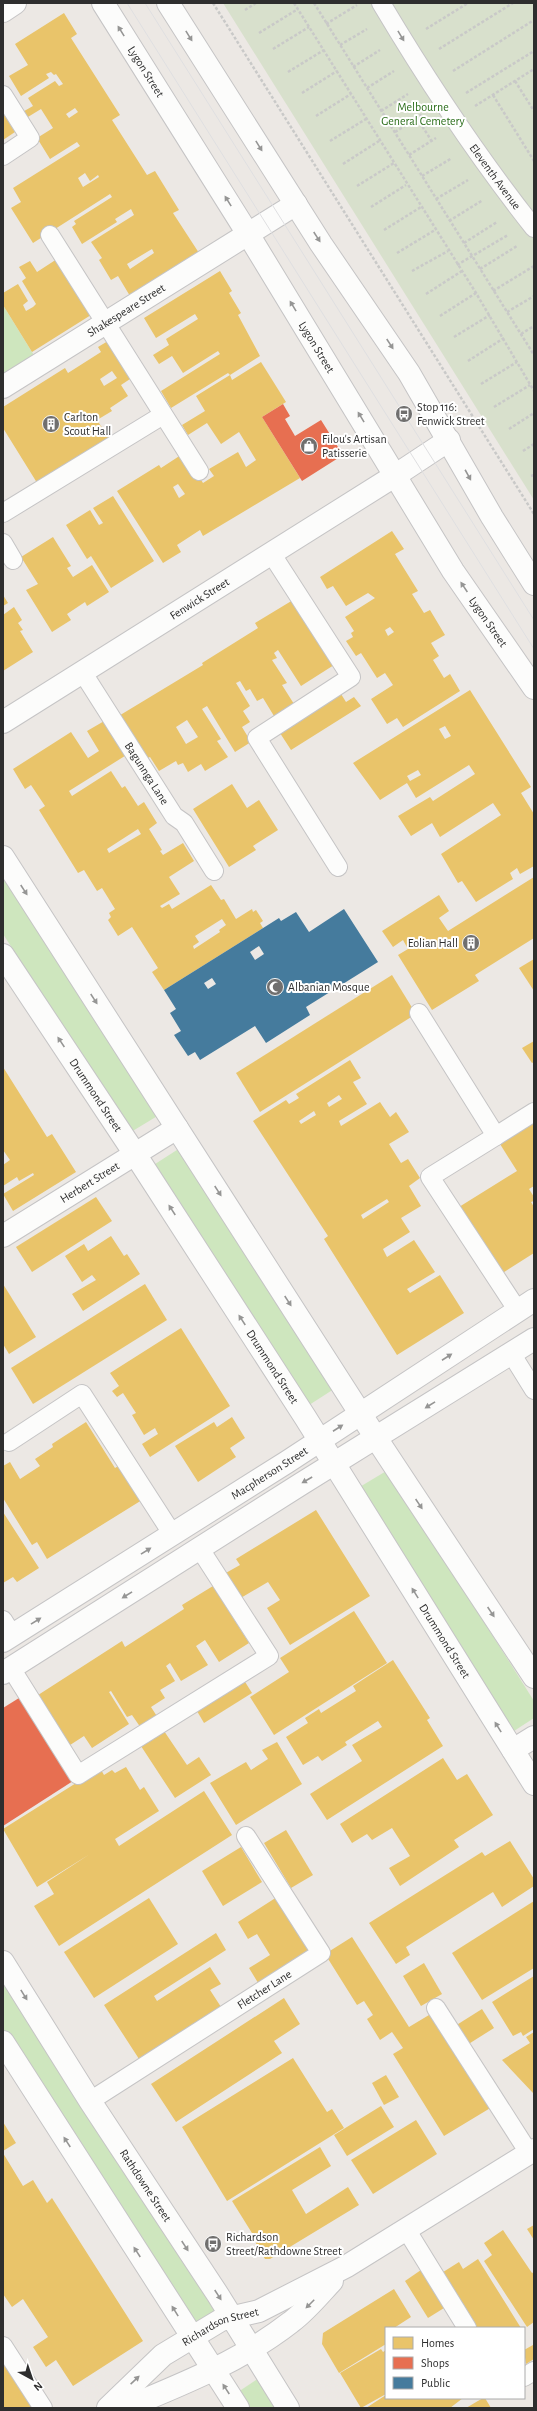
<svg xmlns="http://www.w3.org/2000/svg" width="537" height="2411" font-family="'Alegreya Sans',sans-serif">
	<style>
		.green { fill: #cee6be }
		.cemetery { fill: #d8e0cc }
		.homes { fill: #e9c46a; fill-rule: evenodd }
		.shops { fill: #e76f51 }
		.public { fill: #457b9d; fill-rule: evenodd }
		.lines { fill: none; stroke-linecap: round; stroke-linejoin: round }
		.service-casing { stroke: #c5c4c5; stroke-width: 20 }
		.minor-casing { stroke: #c5c4c5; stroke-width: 24 }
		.tertiary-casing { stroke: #c5c4c5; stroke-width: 24 }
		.path { stroke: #c9c9c8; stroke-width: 2.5; stroke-dasharray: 3 2; stroke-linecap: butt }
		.service { stroke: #fcfcfb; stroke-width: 18 }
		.minor { stroke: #fcfcfb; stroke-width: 22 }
		.tertiary { stroke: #fcfcfb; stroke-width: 22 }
		.tram { stroke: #dfdfe1; stroke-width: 1 }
		.oneway { fill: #959594 }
		.labels { text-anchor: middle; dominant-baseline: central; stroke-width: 4; stroke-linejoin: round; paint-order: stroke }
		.street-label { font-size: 12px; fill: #2e2e2e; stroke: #fff }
		.park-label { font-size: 12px; fill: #2c6e1b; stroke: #fff }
		.poi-label { font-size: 12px; fill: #2e2e2e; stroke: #fff; text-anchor: start }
	</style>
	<rect width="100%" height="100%" fill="#ece8e4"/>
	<g class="green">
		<polygon points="3,305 35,357 3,377"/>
		<polygon points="3,872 159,1115 131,1132 3,934"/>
		<polygon points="180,1148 334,1389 306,1407 152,1166"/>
		<polygon points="388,1470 534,1701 534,1718 514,1731 358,1488"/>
		<polygon points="3,1974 216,2311 193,2325 3,2030"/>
		<polygon points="259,2378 278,2408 248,2408 238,2392"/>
	</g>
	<polygon class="cemetery" points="223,3 534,3 534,500"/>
	<g class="homes">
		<path d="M64,13l13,21 -6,4 49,77 -8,5 35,55 8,-4 24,39 -6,3 26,40 -69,43 -12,-20 -7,4 -12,-20 3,-2 -11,-16 43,-27 -3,-6 -16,10 2,3 -35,22 -10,-17 4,-3 -2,-3 38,-24 -2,-3 -77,49 -22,-35 10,-6 -8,-14 67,-42 -3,-4 -27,17 -13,-21 16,-10 -12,-19 -18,11 -4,-6 14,-8 -5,-8 27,-17 4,5 4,-2 -7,-10 -2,1 -3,-3 -5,2 3,4 -28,18 -12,-20 19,-11 -13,-21zM75,108l3,4 -9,6 -3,-4zM85,173l5,8 8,-6 1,2 -16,10 -5,-9zM152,249l2,4 -24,16 -3,-5z"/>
		<polygon points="3,113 15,132 3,140"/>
		<polygon points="57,259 91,315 32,352 3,305 3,293 18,284 28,301 23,305 26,311 33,307 36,304 22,281 26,278 19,267 30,261 37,272"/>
		<polygon points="220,271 232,291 229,293 241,313 238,315 260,356 230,375 228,373 171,408 161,391 220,354 218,351 183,373 172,356 159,364 153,355 169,345 166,339 198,319 195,314 156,338 144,318"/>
		<path d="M113,338l23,37 -15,10 7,11 -18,12 2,3 -15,9 14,21 -72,45 -36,-58v-21l62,-39 3,5 33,-21 -3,-5zM112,371l5,7 -13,8 -4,-7z"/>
		<path d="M261,362l25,40 -24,15 38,61 -97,58 -3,-6 -23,15 4,7 -18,11 -46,-72 42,-26 2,3 23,-15 19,30 11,-7 -5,-7 29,-17 8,15 10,-7 -17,-28 -18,12 -14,-21 -19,12 -6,-10 23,-14 -9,-15 34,-21 2,5zM178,484l7,10 -6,4 -6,-11z"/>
		<polygon points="113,496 154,561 111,588 91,556 87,559 66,525 90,510 99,525 103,523 93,508"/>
		<path d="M392,531l12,18 -9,5 23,37 -6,3 12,19 6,-3 15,25 -14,8 8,13 -6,4 11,18 6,-4 10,17 -57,36 -6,-9 -10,6 -16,-25 22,-14 -8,-12 -8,5 -16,-25 -5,3 -10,-15 7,-4 -2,-4 3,-2 -9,-14 30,-19 -7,-5 -22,13 -13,-20 -6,3 -7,-12zM390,627l4,5 -6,4 -3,-6z"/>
		<polygon points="53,537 71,566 67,568 73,577 92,565 109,592 87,606 85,602 67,614 71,620 52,632 26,590 38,584 21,557"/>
		<polygon points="3,595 8,603 3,606"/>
		<path d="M293,600l41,65 -33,21 -23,-36 -4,3 3,5 -5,2 15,23 -5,2 12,19 -20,12 -11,-18 -6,3 -7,-12 -4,2 -6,-10 -4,2 14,23 -7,5 7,11 -8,5 9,15 -16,10 -28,-46 -5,3 19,30 -4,2 11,16 -23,14 -4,-7 -13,8 -5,-9 -5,2 -2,-4 -17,10 -9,-14 -6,3 -27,-43 86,-52 -1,-2 56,-35 -3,-5zM187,720l11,17 -12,7 -10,-17z"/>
		<polygon points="14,607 22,620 18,623 23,630 20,631 33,652 3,671 3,615"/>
		<path d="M470,690l61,97 -10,6 13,21v52l-14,8 -3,-6 -7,5 3,6 -37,23 -14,-21 -4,2 -17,-29 60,-39 -8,-12 -53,34 -8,-14 -21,13 -13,-20 32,-19 3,4 42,-27 -6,-9 -53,33 -9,-15 -27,17 -27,-37zM445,726l6,10 -6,3 -6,-10zM418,770l3,5 -11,6 -3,-5z"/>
		<polygon points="341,694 346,702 354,697 361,706 291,750 280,733"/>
		<path d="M106,720l22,34 -59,37 3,5 39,-25 11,17 3,-2 13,20 6,-4 13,21 -8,6 13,21 -2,1 3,4 20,-12 11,18 -25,16 11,17 -20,12 2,2 7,-4 3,5 39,-24 10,15 3,-1 12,20 16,-10 1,3 3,-2 7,11 -3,2 3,5 -99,62 -12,-18 6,-4 -26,-41 -14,9 -10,-16 3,-3 -2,-4 6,-4 -13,-21 -5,3 -13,-21 -6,3 -39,-63 6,-4 -14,-21 -6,4 -12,-20 58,-37 17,26 11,-7 -12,-20zM138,829l3,5 -32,19 -2,-4zM222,919l4,6 -7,5 1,2 -26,17 -1,-3 6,-4 -4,-6z"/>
		<polygon points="232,784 247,808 259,800 278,830 253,846 256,850 229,867 193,809"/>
		<polygon points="534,877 534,938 475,975 479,981 432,1010 398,955 408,949 403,940 393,947 382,931 439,895 449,911 439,918 448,931"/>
		<polygon points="534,959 534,991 519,968"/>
		<polygon points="392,975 416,1014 260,1112 236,1073"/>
		<polygon points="534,1041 534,1062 532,1063 522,1048"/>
		<path d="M350,1060l11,18 -8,4 14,22 -28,17 2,5 39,-24 10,15 6,-5 13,20 -20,12 12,19 7,-4 12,19 -11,8 12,20 -20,12 9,14 -27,17 4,8 27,-17 21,32 -28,17 3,4 30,-18 24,38 -67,42 -73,-116 4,-3 -75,-115 33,-21 3,4 10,-6 -3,-4zM339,1095l3,4 -13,8 -2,-4zM314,1111l2,4 -15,9 -2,-3zM387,1199l2,3 -26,17 -2,-4z"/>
		<polygon points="3,1067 47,1137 52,1134 76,1172 13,1211 3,1194 34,1175 33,1173 19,1181 17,1177 3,1186 3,1165 10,1160 3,1150"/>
		<polygon points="534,1123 534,1186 529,1189 534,1197 534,1201 531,1202 534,1207 534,1253 501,1274 459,1207 517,1171 500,1144"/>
		<polygon points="96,1197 112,1221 32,1272 16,1247"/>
		<polygon points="111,1236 124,1256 127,1254 140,1274 83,1311 72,1294 96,1280 92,1275 82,1282 65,1256 84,1244 88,1251"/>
		<polygon points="3,1284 36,1337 9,1354 3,1344"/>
		<polygon points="145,1284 167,1320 33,1404 11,1368"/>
		<polygon points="181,1328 230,1406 150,1457 142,1444 158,1434 155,1428 144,1435 132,1415 136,1413 123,1393 117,1397 112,1391 119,1386 110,1373"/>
		<polygon points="232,1417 245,1438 230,1448 236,1457 198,1482 175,1446 214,1422 217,1427"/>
		<polygon points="86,1422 115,1468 120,1465 142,1500 47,1559 37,1542 32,1545 3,1498 3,1466 10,1462 20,1479 40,1466 35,1459 53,1447 52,1444"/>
		<polygon points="316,1510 370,1596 290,1645 267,1608 280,1600 268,1582 239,1599 224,1574 240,1565 236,1559"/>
		<polygon points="3,1512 39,1568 17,1582 13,1577 3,1583"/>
		<polygon points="213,1586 249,1643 219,1662 205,1640 196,1646 208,1665 181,1681 170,1663 166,1666 175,1681 160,1690 165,1698 151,1707 160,1721 143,1731 132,1715 127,1717 111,1691 109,1692 129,1724 92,1748 84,1736 67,1747 35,1697 122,1641 125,1647 184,1609 182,1605"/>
		<polygon points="354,1611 387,1663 274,1735 250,1697 289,1672 280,1658"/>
		<polygon points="393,1660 430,1718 427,1720 443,1746 327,1820 310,1794 362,1761 352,1745 382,1727 378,1721 345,1742 347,1745 322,1761 318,1756 303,1765 286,1737 308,1723 305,1718 319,1709 321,1713 356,1691 353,1686"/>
		<polygon points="242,1677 252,1693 204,1723 194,1706"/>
		<polygon points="162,1728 187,1765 199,1757 211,1775 175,1798 139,1743"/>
		<polygon points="277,1742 302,1784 236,1825 210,1783 246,1762 251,1770 268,1759 262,1750"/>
		<polygon points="443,1758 457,1780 467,1774 493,1815 454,1840 459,1847 400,1886 389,1868 410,1856 392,1828 372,1840 367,1834 352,1843 340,1824"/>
		<polygon points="126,1767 140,1790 144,1787 159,1811 115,1839 119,1846 204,1791 232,1835 59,1946 34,1906 54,1894 47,1882 90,1854 37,1887 3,1829 100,1768 104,1775 112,1770 115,1773"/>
		<polygon points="286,1830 313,1875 291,1888 264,1843"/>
		<polygon points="510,1841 534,1879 534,1886 502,1907 493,1892 406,1947 410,1955 396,1964 369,1923 482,1852 485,1856"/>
		<polygon points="241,1847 262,1882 223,1906 202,1871"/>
		<polygon points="277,1897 312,1953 260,1986 249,1968 270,1955 257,1934 248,1939 238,1922"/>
		<polygon points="149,1898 178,1944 94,1998 64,1952"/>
		<polygon points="534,1901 534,1968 482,2000 452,1953"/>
		<polygon points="216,1933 226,1950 154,1996 157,2001 210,1967 221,1984 210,1990 223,2010 141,2062 104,2005"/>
		<polygon points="352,1937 409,2027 434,2012 492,2107 444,2136 393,2054 403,2048 392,2032 380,2040 367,2019 373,2015 364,2001 357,2005 325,1954"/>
		<polygon points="424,1963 442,1994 421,2006 403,1976"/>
		<polygon points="534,1976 534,2029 523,2036 521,2032 513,2036 492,2002"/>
		<polygon points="284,1998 300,2024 274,2041 282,2053 176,2122 151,2084"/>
		<polygon points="482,2009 494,2028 467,2045 455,2026"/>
		<polygon points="534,2032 534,2092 533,2093 502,2060 530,2043 526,2037"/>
		<polygon points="293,2058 327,2112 332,2109 344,2128 227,2201 182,2127"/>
		<polygon points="386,2075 399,2097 384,2105 372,2083"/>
		<polygon points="381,2106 394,2127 347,2156 334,2135"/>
		<polygon points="416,2120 437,2154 373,2194 351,2160"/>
		<polygon points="3,2122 16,2143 3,2151"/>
		<polygon points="320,2147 331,2166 292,2190 306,2214 348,2187 359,2205 270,2259 265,2259 256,2244 257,2241 232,2201"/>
		<polygon points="3,2153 23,2186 33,2180 47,2203 52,2198 143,2341 73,2386 56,2360 46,2367 33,2347 48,2337 23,2299 12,2307 3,2294"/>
		<polygon points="534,2225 534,2240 527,2229"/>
		<polygon points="503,2230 532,2273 534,2272 534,2322 527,2327 484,2261 492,2255 484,2243"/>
		<polygon points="478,2259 521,2328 474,2328 440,2274 459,2262 463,2269"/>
		<polygon points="421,2270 444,2308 428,2318 405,2281"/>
		<polygon points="394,2289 411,2317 394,2328 386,2328 386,2344 339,2373 322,2344 323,2333"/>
		<polygon points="533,2345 534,2359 526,2364 524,2350"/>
		<polygon points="381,2349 383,2352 386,2350 386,2394 361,2408 340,2373"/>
		<polygon points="3,2361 33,2407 31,2408 3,2408"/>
		<polygon points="386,2395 386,2398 463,2398 450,2408 366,2408"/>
		<polygon points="485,2398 491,2408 466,2408 483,2398"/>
	</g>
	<g class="shops">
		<polygon points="283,404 290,416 285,419 295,436 321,420 343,455 302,481 262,417"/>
		<polygon points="19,1698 73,1781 3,1826 3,1708"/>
	</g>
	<path class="public" d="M344,909l34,53 -72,45 4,8 -44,28 -11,-17 -55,34 -5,-8 -7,4 -14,-21 7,-4 -11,-18 6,-4 -12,-19 115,-72 2,3 15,-9 13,20zM259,946l5,8 -9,6 -5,-8zM212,978l4,6 -8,5 -4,-6z"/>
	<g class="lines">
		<g class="service-casing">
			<g id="service">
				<path id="s1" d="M381,3c47,79 96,153 153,225"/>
				<polyline points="3,95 30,138 3,156"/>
				<polyline points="50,235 199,471"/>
				<polyline points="3,513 163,415"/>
				<polyline points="3,543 13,560"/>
				<polyline points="271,553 351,677 257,738 338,867"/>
				<path id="s2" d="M83,673l91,143 10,7 30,48"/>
				<polyline points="419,1013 496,1136 534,1112"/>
				<polyline points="496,1136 430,1177 518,1311"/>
				<polyline points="511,1353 534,1390"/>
				<polyline points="9,1442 82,1394 173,1535"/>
				<polyline points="3,1620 13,1636"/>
				<polyline points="11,1668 78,1775 269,1656 200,1549"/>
				<polyline points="436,2008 529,2153"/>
				<path id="s3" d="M90,2101l231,-148 -75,-117"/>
				<polyline points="406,2229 467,2328"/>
				<polyline points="3,2346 43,2408"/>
				<polyline points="524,2377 534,2371"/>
			</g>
		</g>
		<g class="minor-casing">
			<g id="minor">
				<polyline points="3,11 15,3"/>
				<path id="s4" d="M3,387l245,-153"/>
				<path id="s5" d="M3,722l393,-247"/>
				<polyline points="3,857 376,1438 534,1677"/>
				<path id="s6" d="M3,955l132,199 170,263 229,367"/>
				<path id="s7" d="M3,1236l174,-108"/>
				<path id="s8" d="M3,1641l284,-179 247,-162"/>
				<polyline points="3,1673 301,1484 534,1339"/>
				<polyline points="513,1750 534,1737"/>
				<path id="s9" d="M108,2408l55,-53 58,-35 38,-9 88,-45 187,-116"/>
				<path d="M125,2408c58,-24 116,-47 166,-86 15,-11 28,-27 41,-41"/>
			</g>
		</g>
		<g class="tertiary-casing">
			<g id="tertiary">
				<path id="s10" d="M103,3l145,231 205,337 81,117"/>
				<polyline points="168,3 321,244 409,373 492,517 534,584"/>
				<polyline points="248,234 296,204"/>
				<polyline points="396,475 449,440"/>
				<path id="s11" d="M3,1962l87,139 128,194 70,113"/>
				<polyline points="3,2042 238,2408"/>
			</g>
		</g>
		<g class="path">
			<polyline points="213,3 534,514"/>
			<polyline points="294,3 476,293 534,391"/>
			<polyline points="314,3 534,355"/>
			<polyline points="245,10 256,3"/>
			<polyline points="326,24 357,5"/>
			<polyline points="426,29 468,3"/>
			<polyline points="259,33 298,9"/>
			<polyline points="340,45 367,29"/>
			<polyline points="273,49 309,27"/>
			<polyline points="439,49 513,3"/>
			<polyline points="353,67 380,50"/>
			<polyline points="453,71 534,20"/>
			<polyline points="288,72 324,50"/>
			<polyline points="515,81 534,111"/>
			<polyline points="367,88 394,71"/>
			<polyline points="302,93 337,71"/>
			<polyline points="466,93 534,51"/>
			<polyline points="493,95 534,161"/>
			<polyline points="475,106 534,69"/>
			<polyline points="381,111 408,94"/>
			<polyline points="316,116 351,94"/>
			<polyline points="417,118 431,140"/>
			<polyline points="395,132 421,116 420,114"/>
			<polyline points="330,141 366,119"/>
			<polyline points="409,155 436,138"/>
			<polyline points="343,164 379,141"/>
			<polyline points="422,176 452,158"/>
			<polyline points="357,186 394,163"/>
			<polyline points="436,199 468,180"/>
			<polyline points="371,207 406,185"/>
			<polyline points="449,221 483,200"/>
			<polyline points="384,230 421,207"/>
			<polyline points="464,243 497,222"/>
			<polyline points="397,253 435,230"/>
			<polyline points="457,265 508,235"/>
			<polyline points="480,269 517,246"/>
			<polyline points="412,271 448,251"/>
			<polyline points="493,291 534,266"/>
			<polyline points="426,294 462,271"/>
			<polyline points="507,312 534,296"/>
			<polyline points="440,316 476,293"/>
			<polyline points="521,334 534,326"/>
			<polyline points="454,337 490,315"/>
			<polyline points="468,361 504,338"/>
			<polyline points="481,384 517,362"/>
			<polyline points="494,407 530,385"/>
			<polyline points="509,429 534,413"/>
			<polyline points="523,451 534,444"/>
			<polyline points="531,476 534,475"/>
		</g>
		<use href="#service" class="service"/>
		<use href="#minor" class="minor"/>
		<use href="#tertiary" class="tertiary"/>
		<g class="tram">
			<polyline points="127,3 534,649"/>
			<polyline points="145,3 534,620"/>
		</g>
	</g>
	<defs><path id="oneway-solid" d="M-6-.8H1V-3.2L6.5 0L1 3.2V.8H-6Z"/></defs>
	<g class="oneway">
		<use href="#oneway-solid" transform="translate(121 31) rotate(-122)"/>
		<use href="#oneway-solid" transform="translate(189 36) rotate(58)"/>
		<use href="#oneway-solid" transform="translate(401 36) rotate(59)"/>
		<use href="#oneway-solid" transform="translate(259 146) rotate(58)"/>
		<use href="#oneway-solid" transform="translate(228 201) rotate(-122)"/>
		<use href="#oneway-solid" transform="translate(317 237) rotate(57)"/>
		<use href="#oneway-solid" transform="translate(293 306) rotate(-121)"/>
		<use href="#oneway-solid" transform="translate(390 344) rotate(57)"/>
		<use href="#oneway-solid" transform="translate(361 417) rotate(-121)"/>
		<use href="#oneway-solid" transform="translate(468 475) rotate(61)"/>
		<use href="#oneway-solid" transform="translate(464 587) rotate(-124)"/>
		<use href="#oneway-solid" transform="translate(24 890) rotate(57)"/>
		<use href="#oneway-solid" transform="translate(94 999) rotate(57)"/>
		<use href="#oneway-solid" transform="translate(61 1042) rotate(-124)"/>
		<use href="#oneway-solid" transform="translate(218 1191) rotate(57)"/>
		<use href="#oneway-solid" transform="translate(172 1210) rotate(-123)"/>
		<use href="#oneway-solid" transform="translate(288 1301) rotate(57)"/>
		<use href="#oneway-solid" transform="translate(242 1320) rotate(-123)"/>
		<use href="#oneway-solid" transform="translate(447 1357) rotate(-33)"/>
		<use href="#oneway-solid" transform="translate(430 1405) rotate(148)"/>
		<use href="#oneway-solid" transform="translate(338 1428) rotate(-33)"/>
		<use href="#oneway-solid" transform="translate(307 1480) rotate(150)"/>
		<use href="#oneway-solid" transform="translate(419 1504) rotate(56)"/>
		<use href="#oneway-solid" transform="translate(146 1551) rotate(-32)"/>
		<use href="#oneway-solid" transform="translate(415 1593) rotate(-122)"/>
		<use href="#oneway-solid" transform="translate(127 1595) rotate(148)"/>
		<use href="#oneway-solid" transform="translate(491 1612) rotate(56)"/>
		<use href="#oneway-solid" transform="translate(36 1621) rotate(-32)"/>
		<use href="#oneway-solid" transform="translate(498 1727) rotate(-122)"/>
		<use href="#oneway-solid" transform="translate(24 1995) rotate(58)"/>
		<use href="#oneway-solid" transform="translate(67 2142) rotate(-123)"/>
		<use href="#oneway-solid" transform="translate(185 2246) rotate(57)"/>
		<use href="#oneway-solid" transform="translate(137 2252) rotate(-123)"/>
		<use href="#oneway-solid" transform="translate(218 2295) rotate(57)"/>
		<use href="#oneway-solid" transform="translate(310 2304) rotate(135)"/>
		<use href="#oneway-solid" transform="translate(175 2311) rotate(-122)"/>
		<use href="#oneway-solid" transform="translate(135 2380) rotate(-43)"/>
		<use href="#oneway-solid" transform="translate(226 2389) rotate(-123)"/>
	</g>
	<defs>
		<g id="bus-disc" transform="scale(0.9)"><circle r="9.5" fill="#706f6e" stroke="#fff"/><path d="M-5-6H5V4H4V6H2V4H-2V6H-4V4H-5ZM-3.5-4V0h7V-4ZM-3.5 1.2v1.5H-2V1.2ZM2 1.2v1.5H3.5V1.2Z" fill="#fff"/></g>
		<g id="building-disc" transform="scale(0.9)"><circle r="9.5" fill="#706f6e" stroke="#fff"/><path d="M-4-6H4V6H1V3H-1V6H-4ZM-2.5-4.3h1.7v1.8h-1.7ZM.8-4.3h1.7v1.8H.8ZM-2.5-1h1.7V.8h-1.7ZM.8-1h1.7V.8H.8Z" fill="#fff"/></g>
		<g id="shop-disc" transform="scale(0.9)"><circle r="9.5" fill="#706f6e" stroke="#fff"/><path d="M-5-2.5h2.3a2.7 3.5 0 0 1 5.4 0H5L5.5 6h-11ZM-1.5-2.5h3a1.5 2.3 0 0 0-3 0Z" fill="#fff"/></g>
		<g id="mosque-disc" transform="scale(0.9)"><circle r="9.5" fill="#706f6e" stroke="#fff"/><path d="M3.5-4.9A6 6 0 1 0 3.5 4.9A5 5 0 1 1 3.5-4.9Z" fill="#fff"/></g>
	</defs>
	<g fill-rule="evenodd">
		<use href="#bus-disc" x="404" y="414"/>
		<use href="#building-disc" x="51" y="424"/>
		<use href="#shop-disc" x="309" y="446"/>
		<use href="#building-disc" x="471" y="943"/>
		<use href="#mosque-disc" x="275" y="987"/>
		<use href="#bus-disc" x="213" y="2244"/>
	</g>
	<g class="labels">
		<g class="street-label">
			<text stroke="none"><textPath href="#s10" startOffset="81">Lygon Street</textPath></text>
			<text stroke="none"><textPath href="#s1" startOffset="208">Eleventh Avenue</textPath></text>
			<text stroke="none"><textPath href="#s4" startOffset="145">Shakespeare Street</textPath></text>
			<text stroke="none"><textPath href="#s10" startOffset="405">Lygon Street</textPath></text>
			<text stroke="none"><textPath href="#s5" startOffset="232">Fenwick Street</textPath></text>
			<text stroke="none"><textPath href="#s10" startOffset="729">Lygon Street</textPath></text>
			<text stroke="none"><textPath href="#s2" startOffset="119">Bagunnga Lane</textPath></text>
			<text stroke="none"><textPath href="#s6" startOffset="168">Drummond Street</textPath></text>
			<text stroke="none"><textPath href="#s7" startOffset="102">Herbert Street</textPath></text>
			<text stroke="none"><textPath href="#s6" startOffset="492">Drummond Street</textPath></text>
			<text stroke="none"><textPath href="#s8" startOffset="315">Macpherson Street</textPath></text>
			<text stroke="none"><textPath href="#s6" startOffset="816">Drummond Street</textPath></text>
			<text stroke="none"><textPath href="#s3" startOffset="207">Fletcher Lane</textPath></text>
			<text stroke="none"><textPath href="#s11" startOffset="265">Rathdowne Street</textPath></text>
			<text stroke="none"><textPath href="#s9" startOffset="141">Richardson Street</textPath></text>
		</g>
		<g class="park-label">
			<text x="423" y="107">Melbourne<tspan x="423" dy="14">General Cemetery</tspan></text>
		</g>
		<g class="poi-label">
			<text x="417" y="407">Stop 116:<tspan x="417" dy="14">Fenwick Street</tspan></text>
			<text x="64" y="417">Carlton<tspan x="64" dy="14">Scout Hall</tspan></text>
			<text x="322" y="439">Filou's Artisan<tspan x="322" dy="14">Patisserie</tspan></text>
			<text x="458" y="943" text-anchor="end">Eolian Hall</text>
			<text x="288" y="987">Albanian Mosque</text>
			<text x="226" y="2237">Richardson<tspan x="226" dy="14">Street/Rathdowne Street</tspan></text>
		</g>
	</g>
	<rect width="537" height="2411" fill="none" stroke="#2e2e2e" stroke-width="8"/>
	<rect x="385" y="2327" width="140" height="72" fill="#ffffff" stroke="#ababab"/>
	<rect x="393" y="2337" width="20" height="12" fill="#e9c46a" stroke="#ababab"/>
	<text x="421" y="2347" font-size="12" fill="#2e2e2e">Homes</text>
	<rect x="393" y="2357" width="20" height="12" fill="#e76f51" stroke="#ababab"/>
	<text x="421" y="2367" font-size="12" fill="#2e2e2e">Shops</text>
	<rect x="393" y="2377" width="20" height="12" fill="#457b9d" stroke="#ababab"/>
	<text x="421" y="2387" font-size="12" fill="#2e2e2e">Public</text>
	<g transform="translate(32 2379) rotate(140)" stroke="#ffffff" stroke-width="3" paint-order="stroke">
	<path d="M0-3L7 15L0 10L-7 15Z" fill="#2e2e2e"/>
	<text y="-6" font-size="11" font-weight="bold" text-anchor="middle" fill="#2e2e2e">N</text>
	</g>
</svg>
